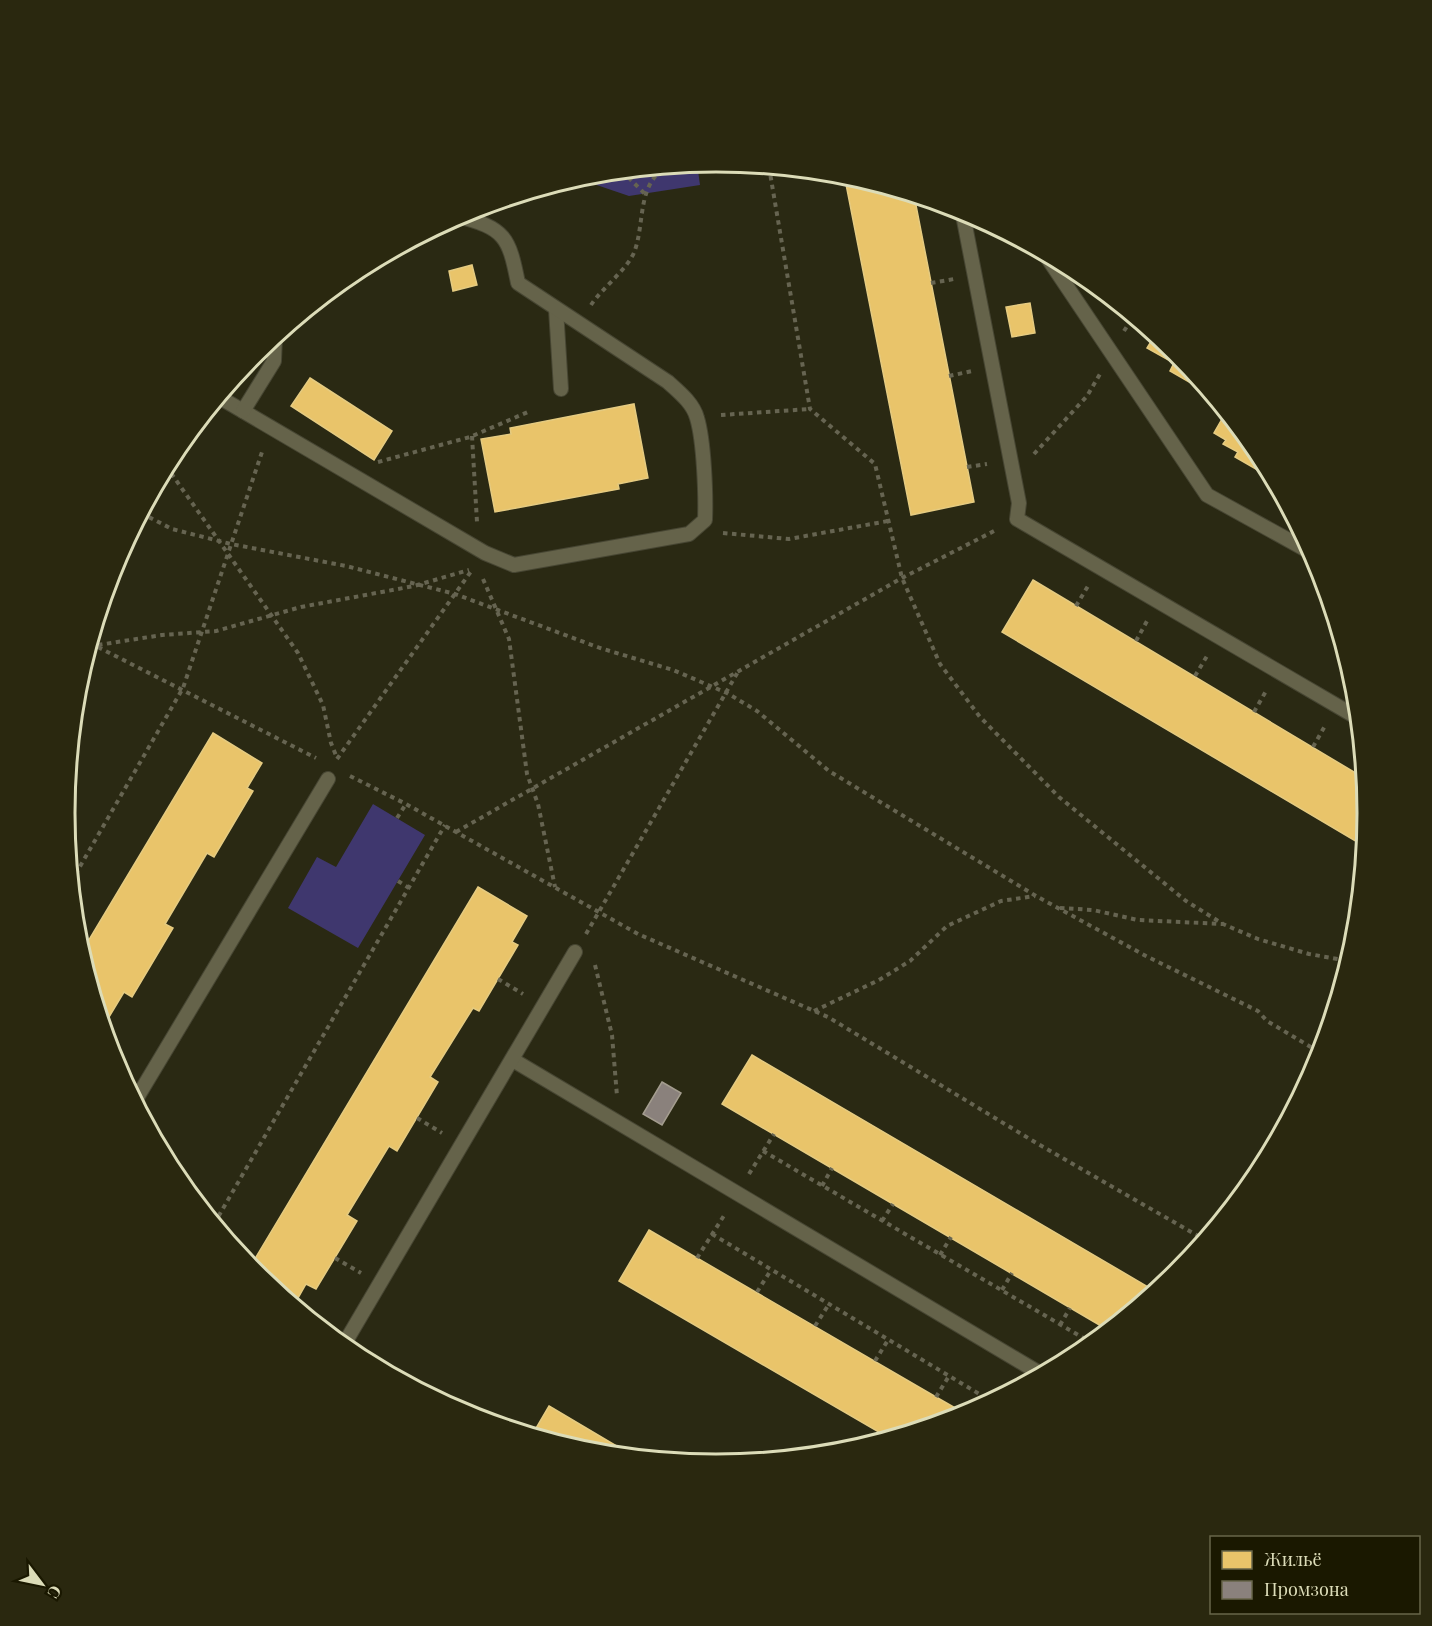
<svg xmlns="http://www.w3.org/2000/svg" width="1432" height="1626" font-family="'Playfair Display',serif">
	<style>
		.green { fill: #3f376e }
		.homes { fill: #e9c46a; stroke: #e5cb81; stroke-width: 1.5 }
		.industry { fill: #8a817c; stroke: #a39c8e; stroke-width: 1.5 }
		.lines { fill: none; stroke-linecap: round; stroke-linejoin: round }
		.service-casing { stroke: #474633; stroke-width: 16 }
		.path { stroke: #666451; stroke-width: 4; stroke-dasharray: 4.5 4.5; stroke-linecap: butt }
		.service { stroke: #65634a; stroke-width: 14 }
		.rim { fill: none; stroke: #dcdcb8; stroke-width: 3 }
	</style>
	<rect width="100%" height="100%" fill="#2a2913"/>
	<g class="green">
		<polygon points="697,163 700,185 629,196 576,178 589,174"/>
		<polygon points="373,804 425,835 358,948 288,908 317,857 336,867"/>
	</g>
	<g class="homes">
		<polygon points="844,174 914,195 974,502 911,515"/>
		<polygon points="472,265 477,285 453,291 449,271"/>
		<polygon points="334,288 335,294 323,297"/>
		<polygon points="1030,303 1035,333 1012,337 1006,307"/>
		<polygon points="1155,335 1177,353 1199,380 1196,386 1170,371 1174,363 1147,348"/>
		<polygon points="310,378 392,431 374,460 291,406"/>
		<polygon points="634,404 648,478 618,484 619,489 495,512 481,439 511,434 510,428"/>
		<polygon points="1226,412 1258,451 1268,471 1263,468 1261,472 1235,457 1238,452 1223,444 1226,440 1214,433"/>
		<polygon points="1033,580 1364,778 1367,813 1364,846 1002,632"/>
		<polygon points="213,733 262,763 247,788 253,791 214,857 207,853 165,924 173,928 132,997 124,992 103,1027 81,953"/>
		<polygon points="478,887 527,916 512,942 518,945 479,1011 473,1008 430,1077 438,1082 397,1151 389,1146 347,1215 357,1221 316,1289 306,1284 294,1305 250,1267"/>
		<polygon points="752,1055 1155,1291 1108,1330 893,1204 722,1104"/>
		<polygon points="649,1230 936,1397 966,1414 889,1438 619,1281"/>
		<polygon points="549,1406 635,1457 589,1452 532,1435"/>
	</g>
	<polygon class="industry" points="662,1082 681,1093 662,1125 643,1114"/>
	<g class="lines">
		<g class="service-casing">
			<g id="service">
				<polyline points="962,210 1019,503 1017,519 1358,718"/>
				<polyline points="1045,254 1207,495 1312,553"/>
				<polyline points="556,309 561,389"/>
				<path d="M219,397l266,156 29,12 175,-31 16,-14c1,-25 -1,-79 -8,-102 -4,-15 -18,-26 -29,-36l-150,-99c-9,-46 -13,-55 -61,-67"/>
				<polyline points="243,411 274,361 275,336"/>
				<polyline points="513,1060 1041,1374"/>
				<polyline points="135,1101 328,779"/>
				<polyline points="343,1346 575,952"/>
			</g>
		</g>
		<g class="path">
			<polyline points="769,167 810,409 875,464 902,578 940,664 980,717 1059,797 1186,901 1223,924 1258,939 1309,954 1349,961"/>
			<polyline points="622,171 645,194"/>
			<polyline points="931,283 954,279"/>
			<path d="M591,305c11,-17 38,-37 44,-55 10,-29 2,-69 34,-84"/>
			<polyline points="1124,331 1133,317"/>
			<polyline points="949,376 972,371"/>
			<polyline points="721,415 810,409"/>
			<polyline points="472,436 477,522"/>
			<polyline points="1034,454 1087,396 1100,374"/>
			<polyline points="378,462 470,437 528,412"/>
			<polyline points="166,466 298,653 323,705 331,743 337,758"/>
			<polyline points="967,467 987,464"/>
			<polyline points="141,513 172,529 231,544 346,566 455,594 600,648 673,670 727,693 757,711 829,771 1036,896 1146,956 1258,1011 1267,1021 1321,1053"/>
			<polyline points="723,533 789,539 888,521"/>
			<polyline points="483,579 509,639 527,774 538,804 555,887"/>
			<polyline points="1076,606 1088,586"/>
			<polyline points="1136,641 1147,621"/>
			<polyline points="90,643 316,758"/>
			<polyline points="98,645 162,635 216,631 301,607 414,586 469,570"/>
			<polyline points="1195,676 1207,656"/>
			<polyline points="1254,712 1266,691"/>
			<polyline points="1313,747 1326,724"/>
			<polyline points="337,759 472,570"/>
			<polyline points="350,776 406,804 638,934 828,1017 1038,1144 1205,1240"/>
			<polyline points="397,818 406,804"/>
			<polyline points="456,832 902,578 998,529"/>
			<polyline points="398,881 409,888"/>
			<polyline points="71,882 183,688 263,449"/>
			<polyline points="1060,908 1093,910 1138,920 1223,924"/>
			<polyline points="586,934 739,670"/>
			<polyline points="595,965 612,1035 617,1096"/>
			<polyline points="498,979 523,994"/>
			<polyline points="814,1011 879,980 910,961 947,926 1001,901 1035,896"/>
			<polyline points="417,1118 442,1133"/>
			<polyline points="763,1151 1092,1343"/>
			<polyline points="749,1174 774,1134"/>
			<polyline points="822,1186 832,1168"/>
			<polyline points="882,1221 893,1204"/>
			<polyline points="214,1224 445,825"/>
			<polyline points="712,1234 991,1401"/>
			<polyline points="940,1255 951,1237"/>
			<polyline points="335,1258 361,1273"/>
			<polyline points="697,1258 725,1214"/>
			<polyline points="1002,1290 1012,1273"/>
			<polyline points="757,1292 771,1270"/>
			<polyline points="1060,1325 1070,1308"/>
			<polyline points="815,1326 829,1304"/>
			<polyline points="875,1361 888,1340"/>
			<polyline points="936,1397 949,1376"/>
		</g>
		<use href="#service" class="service"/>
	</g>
	<path d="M0 0H1432V1626H0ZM75 813a641 641 0 1 1 1282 0a641 641 0 1 1-1282 0Z" fill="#2a280f" fill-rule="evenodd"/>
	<path class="rim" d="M75 813a641 641 0 1 1 1282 0a641 641 0 1 1-1282 0Z"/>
	<rect x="1210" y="1536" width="210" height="78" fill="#1a1800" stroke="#68664a" stroke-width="1.5"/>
	<rect x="1222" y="1551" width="30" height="18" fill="#e9c46a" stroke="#68664a" stroke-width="1.5"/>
	<text x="1264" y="1566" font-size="18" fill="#dcdcb8">Жильё</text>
	<rect x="1222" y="1581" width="30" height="18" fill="#8a817c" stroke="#68664a" stroke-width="1.5"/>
	<text x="1264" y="1596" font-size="18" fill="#dcdcb8">Промзона</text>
	<g transform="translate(42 1584) rotate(122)" stroke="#1a1800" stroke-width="4.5" paint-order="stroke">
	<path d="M0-4.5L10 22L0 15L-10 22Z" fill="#dcdcb8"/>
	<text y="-9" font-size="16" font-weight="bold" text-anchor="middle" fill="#dcdcb8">С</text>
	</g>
</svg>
